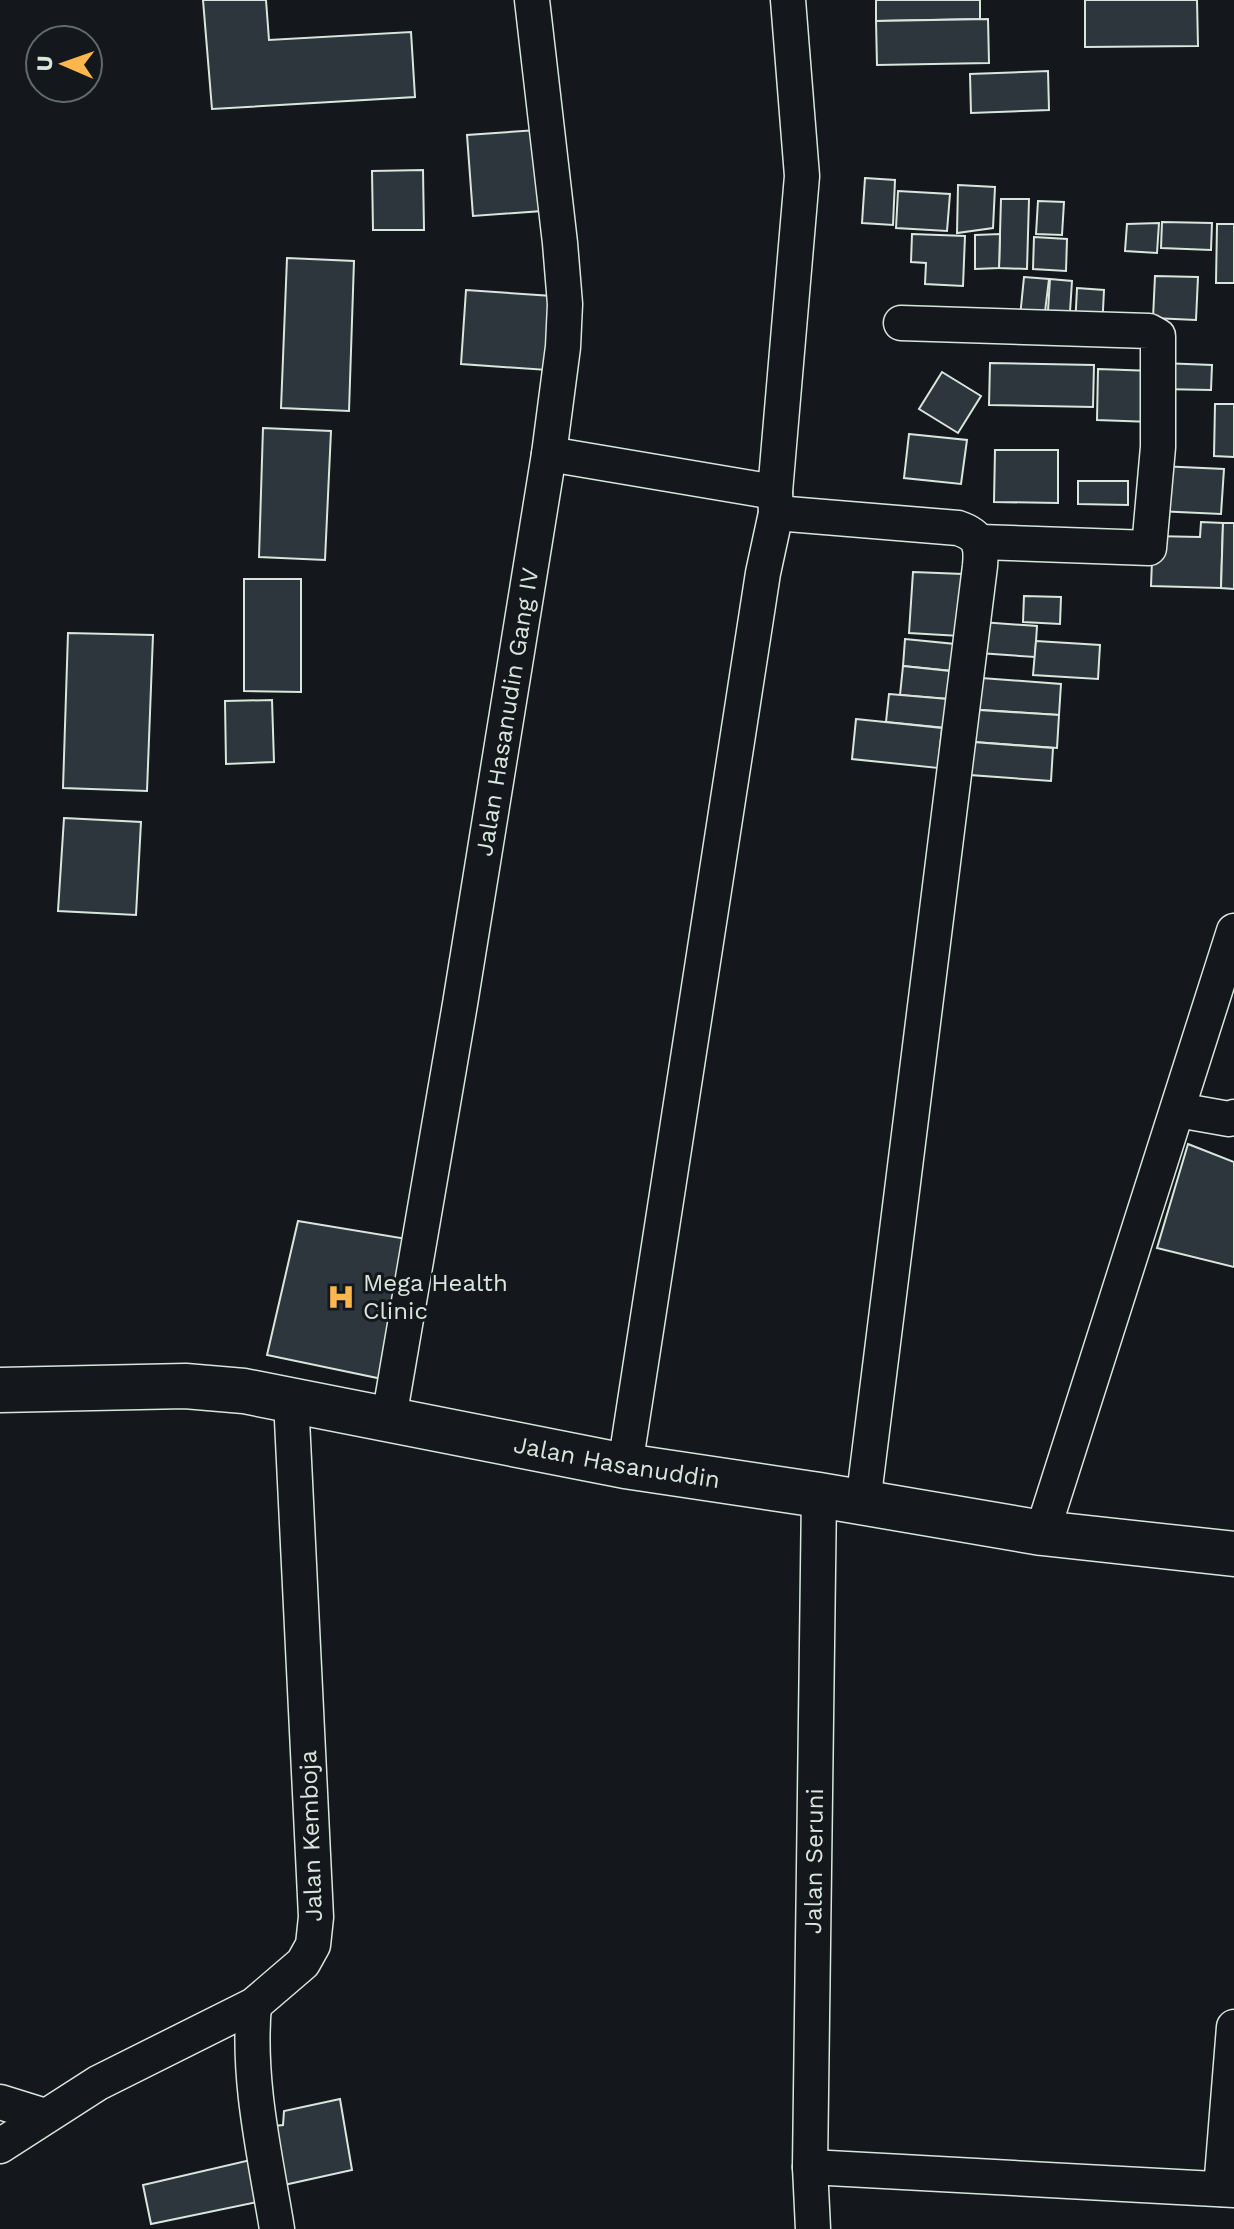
<svg xmlns="http://www.w3.org/2000/svg" width="1234" height="2229" font-family="'Work Sans',sans-serif">
	<style>
		.building { fill: #2c363c; stroke: #d8e6dc; stroke-width: 2 }
		.lines { fill: none; stroke-linecap: round; stroke-linejoin: round }
		.street-casing { stroke: #d8e6dc; stroke-width: 37 }
		.secondary-casing { stroke: #d8e6dc; stroke-width: 47 }
		.street { stroke: #14181c; stroke-width: 34 }
		.secondary { stroke: #14181c; stroke-width: 44 }
		.labels { text-anchor: middle; dominant-baseline: central; stroke-width: 6; stroke-linejoin: round; paint-order: stroke }
		.street-label { font-size: 24px; fill: #d8e6dc; stroke: #14181c }
		.poi-label { font-size: 24px; fill: #d8e6dc; stroke: #14181c; text-anchor: start }
	</style>
	<rect width="100%" height="100%" fill="#14181c"/>
	<g class="building">
		<polygon points="203,0 266,0 269,40 411,32 415,97 212,109"/>
		<polygon points="876,0 980,0 980,19 876,21"/>
		<polygon points="1085,0 1197,0 1198,46 1085,47"/>
		<polygon points="988,19 989,63 877,65 876,21"/>
		<polygon points="1048,71 1049,110 971,113 970,74"/>
		<polygon points="537,130 542,211 473,216 467,135"/>
		<polygon points="423,170 424,230 373,230 372,171"/>
		<polygon points="865,178 895,180 893,225 862,223"/>
		<polygon points="958,185 995,187 993,228 957,233"/>
		<polygon points="898,191 950,194 947,231 896,228"/>
		<polygon points="1001,199 1029,199 1027,269 999,268"/>
		<polygon points="1038,201 1064,202 1062,235 1036,234"/>
		<polygon points="1162,222 1212,223 1211,250 1161,248"/>
		<polygon points="1159,223 1157,253 1125,251 1127,224"/>
		<polygon points="1217,224 1234,224 1234,283 1216,283"/>
		<polygon points="912,234 965,236 963,286 925,284 926,263 911,262"/>
		<polygon points="1000,234 999,268 975,269 975,235"/>
		<polygon points="1034,237 1067,239 1066,271 1033,269"/>
		<polygon points="287,258 354,261 349,411 281,408"/>
		<polygon points="1155,276 1198,277 1196,320 1153,318"/>
		<polygon points="1024,277 1049,279 1044,320 1020,317"/>
		<polygon points="1050,279 1072,281 1069,327 1047,326"/>
		<polygon points="1077,288 1104,290 1102,330 1075,328"/>
		<polygon points="466,290 552,296 547,370 461,364"/>
		<polygon points="990,363 1094,365 1093,407 989,405"/>
		<polygon points="1161,363 1212,365 1211,390 1160,389"/>
		<polygon points="1098,369 1153,371 1151,422 1097,420"/>
		<polygon points="942,372 981,396 958,433 919,409"/>
		<polygon points="1215,404 1234,404 1234,457 1214,456"/>
		<polygon points="263,428 331,431 325,560 259,557"/>
		<polygon points="909,434 967,440 961,484 904,478"/>
		<polygon points="995,450 1058,450 1058,503 994,502"/>
		<polygon points="1159,466 1224,469 1221,514 1157,511"/>
		<polygon points="1078,481 1128,481 1128,505 1078,504"/>
		<polygon points="1201,522 1223,523 1221,588 1151,586 1153,536 1200,537"/>
		<polygon points="1223,523 1234,523 1234,589 1221,588"/>
		<polygon points="913,572 963,574 960,636 909,633"/>
		<polygon points="244,579 301,579 301,692 244,691"/>
		<polygon points="1024,596 1061,597 1060,624 1023,622"/>
		<polygon points="981,622 1037,626 1035,657 979,653"/>
		<polygon points="68,633 153,635 147,791 63,788"/>
		<polygon points="905,639 955,644 953,671 903,666"/>
		<polygon points="1036,641 1100,645 1098,679 1033,675"/>
		<polygon points="903,666 950,671 947,699 900,695"/>
		<polygon points="968,677 1061,684 1059,715 967,709"/>
		<polygon points="889,694 948,699 946,728 886,722"/>
		<polygon points="272,700 274,762 226,764 225,701"/>
		<polygon points="963,709 1059,715 1057,748 961,741"/>
		<polygon points="856,719 942,728 938,768 852,759"/>
		<polygon points="973,742 1053,748 1051,781 970,775"/>
		<polygon points="64,818 141,822 136,915 58,911"/>
		<polygon points="1188,1144 1234,1162 1234,1267 1157,1248"/>
		<polygon points="298,1221 413,1240 387,1380 267,1355"/>
		<polygon points="340,2099 352,2170 284,2185 274,2126 283,2125 284,2111"/>
		<polygon points="259,2158 267,2200 151,2224 143,2185"/>
	</g>
	<g class="lines">
		<g class="street-casing">
			<g id="street">
				<polyline points="901,323 1149,331 1158,336 1158,447 1149,548 980,542"/>
				<polyline points="549,454 775,492"/>
				<path d="M776,513l182,15c21,7 24,16 22,38l-117,937"/>
				<polyline points="1178,1110 1229,1119 1234,1117"/>
				<path id="s1" d="M389,1418l71,-414 89,-550 14,-107 2,-43 -5,-61 -28,-243"/>
				<polyline points="625,1466 763,573 776,513 775,492 802,176 788,0"/>
				<polyline points="1042,1533 1234,931"/>
				<path d="M254,2005c-7,75 11,150 23,224"/>
				<polyline points="0,2102 45,2116"/>
				<polyline points="0,2146 98,2083 254,2005 303,1963 313,1945 316,1917 291,1399"/>
				<polyline points="810,2167 1234,2190"/>
				<polyline points="1221,2189 1234,2027"/>
				<path id="s2" d="M813,2229l-3,-62 9,-672"/>
			</g>
		</g>
		<g class="secondary-casing">
			<g id="secondary">
				<path id="s3" d="M0,1390l185,-4 59,5 381,75 194,29 223,38 192,21"/>
			</g>
		</g>
		<use href="#street" class="street"/>
		<use href="#secondary" class="secondary"/>
	</g>
	<defs>
		<g id="hospital-bare" transform="scale(2.16)"><path d="M-5-5h3v3.5h4V-5h3V5h-3V1.5h-4V5h-3Z" fill="#ffb74d" stroke="#14181c" stroke-width="2.5" paint-order="stroke"/></g>
	</defs>
	<g fill-rule="evenodd">
		<use href="#hospital-bare" x="341" y="1297"/>
	</g>
	<g class="labels">
		<g class="street-label">
			<text stroke="none"><textPath href="#s1" startOffset="716">Jalan Hasanudin Gang IV</textPath></text>
			<text stroke="none"><textPath href="#s3" startOffset="624">Jalan Hasanuddin</textPath></text>
			<text transform="translate(311 1836) rotate(-92)">Jalan Kemboja</text>
			<text stroke="none"><textPath href="#s2" startOffset="368">Jalan Seruni</textPath></text>
		</g>
		<g class="poi-label">
			<text x="363" y="1283">Mega Health<tspan x="363" dy="28">Clinic</tspan></text>
		</g>
	</g>
	<g transform="translate(64 64) rotate(272)"><circle r="38" fill="#14181c" stroke="#626a69" stroke-width="2"/>
	<path d="M0-6L14 30L0 20L-14 30Z" fill="#ffb74d"/>
	<text y="-12" font-size="22" font-weight="bold" text-anchor="middle" fill="#d8e6dc">U</text>
	</g>
</svg>
